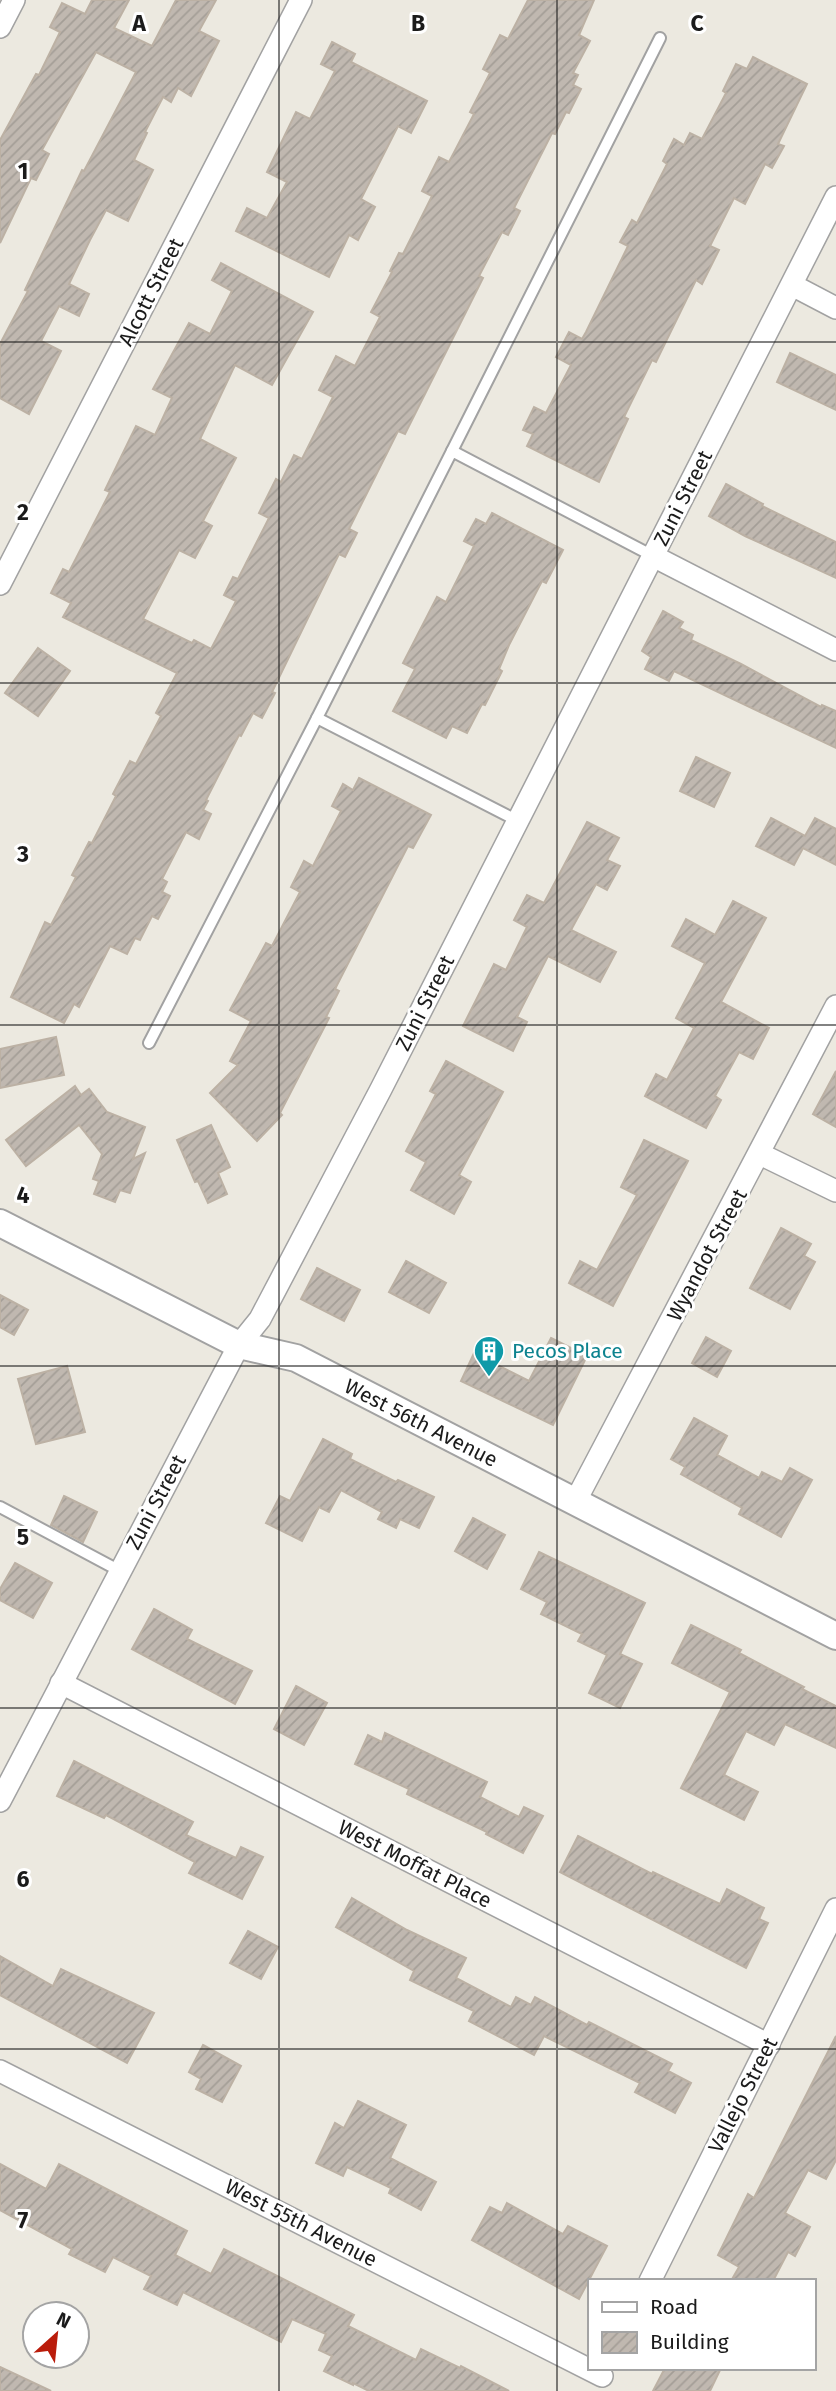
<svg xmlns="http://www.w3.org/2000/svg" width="836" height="2391" font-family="'Fira Sans',sans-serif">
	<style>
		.building { fill: url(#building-hatch); stroke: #bcb1a4; stroke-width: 2 }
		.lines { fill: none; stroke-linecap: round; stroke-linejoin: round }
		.service-casing { stroke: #a2a2a2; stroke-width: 14 }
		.minor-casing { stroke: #a2a2a2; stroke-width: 24 }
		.tertiary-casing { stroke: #a2a2a2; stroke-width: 30 }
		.service { stroke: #fff; stroke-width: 10 }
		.minor { stroke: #fff; stroke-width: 21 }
		.tertiary { stroke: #fff; stroke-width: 26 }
		.grid { fill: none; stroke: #1b1b1b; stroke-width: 2; stroke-opacity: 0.55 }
		.labels { text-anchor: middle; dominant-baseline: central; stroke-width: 6; stroke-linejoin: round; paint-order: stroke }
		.street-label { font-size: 21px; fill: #1b1b1b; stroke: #fff }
		.culture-label { font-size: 21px; fill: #0d838f; stroke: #fff; text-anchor: start }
		.grid-label { font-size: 23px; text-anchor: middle; font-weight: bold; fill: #1b1b1b; stroke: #fff; stroke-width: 6; stroke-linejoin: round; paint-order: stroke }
	</style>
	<defs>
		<pattern id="building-hatch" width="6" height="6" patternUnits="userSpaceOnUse" patternTransform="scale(1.75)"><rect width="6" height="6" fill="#c0b8b0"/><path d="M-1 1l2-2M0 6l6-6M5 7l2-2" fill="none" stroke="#a49e97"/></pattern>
	</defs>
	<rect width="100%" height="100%" fill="#ece9e0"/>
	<g class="building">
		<polygon points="92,0 129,0 114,28 152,46 176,0 216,0 199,31 219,41 191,96 178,88 171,102 163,97 145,132 147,133 134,160 153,170 128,221 106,210 90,240 69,284 89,294 79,316 59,306 41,341 61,351 29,414 0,398 0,344 28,291 25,290 82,170 84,171 136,72 96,52 42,150 49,154 36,180 31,178 0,243 0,140 36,74 39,75 60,32 50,27 62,3 85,14"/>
		<polygon points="528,0 594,0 579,35 590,41 573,73 578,75 573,85 581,89 569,113 566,112 555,134 552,133 514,208 520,211 508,235 502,232 479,276 483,278 405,434 398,431 349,529 357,533 345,557 339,554 272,692 275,693 262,718 253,713 241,736 239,735 206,800 208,801 203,810 211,814 199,839 186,832 162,879 167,882 162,892 170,896 158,919 152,916 140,940 135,938 127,954 110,946 79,1007 74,1004 64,1023 11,997 45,922 51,925 76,877 72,875 89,842 92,843 116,796 113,794 130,761 136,764 161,716 156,713 177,673 63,617 71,603 51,593 63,569 69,572 110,492 105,490 136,426 155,435 172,398 153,389 189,323 210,334 232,291 212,280 221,263 313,312 272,385 235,365 200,439 236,458 203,521 212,526 195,558 179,550 143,619 192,643 194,640 211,649 236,601 224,595 233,577 238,579 269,518 259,513 276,479 281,482 294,455 302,459 333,397 319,390 336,356 355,366 380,317 371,312 392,272 390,271 399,253 403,254 432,196 422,191 439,157 449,162 474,114 470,112 490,73 483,69 500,35 508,39"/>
		<polygon points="332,42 355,54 351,62 427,101 411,133 398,126 361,199 375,207 358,240 349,235 329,277 236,231 247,208 267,218 287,182 267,172 296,112 310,119 335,71 321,64"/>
		<polygon points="753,57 807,84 778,144 784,146 772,168 765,164 745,204 734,198 710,246 719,250 702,284 696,280 656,362 652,360 624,417 628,419 599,482 527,446 533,434 523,430 534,407 546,413 571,365 556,357 569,332 582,339 586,332 628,246 620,242 632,220 637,223 667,164 663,161 674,139 684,145 690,133 702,139 726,93 723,91 736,64 747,69"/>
		<polygon points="790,353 836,375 836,410 777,382"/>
		<polygon points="726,484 763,504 762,506 836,542 836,578 745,536 709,516"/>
		<polygon points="492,513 563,550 546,583 542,581 509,645 499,669 502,671 485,705 482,704 467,733 452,726 446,738 393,711 415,669 403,663 437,597 446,602 474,546 464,541 476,519 486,524"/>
		<polygon points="663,611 683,622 679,628 693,635 691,640 741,664 821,707 822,705 836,711 836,748 674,671 669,681 645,669 651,657 642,651"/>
		<polygon points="38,648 70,671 38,716 5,693"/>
		<polygon points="696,757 730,773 714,807 680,791"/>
		<polygon points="359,778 431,815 413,848 408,846 335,989 339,991 326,1017 329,1018 280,1113 282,1115 257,1141 210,1093 238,1065 230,1061 251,1021 230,1010 266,943 272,946 300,892 291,887 304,861 313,866 341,811 332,806 343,784 353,790"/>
		<polygon points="771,818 805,836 815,818 836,829 836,865 803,848 794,865 756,846"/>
		<polygon points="587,822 619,838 607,860 620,866 607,890 596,884 571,930 616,952 600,982 548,956 517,1017 527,1022 513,1051 463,1026 494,964 506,970 527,927 514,920 527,895 544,903"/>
		<polygon points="733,901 766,918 721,1002 769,1028 753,1059 739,1052 715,1096 721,1100 706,1128 645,1096 656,1074 667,1080 694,1028 676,1018 705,963 672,946 686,919 715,935"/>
		<polygon points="56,1037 64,1075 0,1088 0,1049"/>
		<polygon points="446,1061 503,1092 459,1175 471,1182 454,1214 411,1190 426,1162 406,1151 436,1094 430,1091"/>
		<polygon points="836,1071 836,1127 813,1114"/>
		<polygon points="75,1086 81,1095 89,1089 107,1112 145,1127 133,1159 145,1153 130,1193 120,1190 115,1202 94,1194 99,1181 93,1179 102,1154 79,1125 26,1166 6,1140"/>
		<polygon points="211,1125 230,1167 218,1173 227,1194 208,1203 198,1181 195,1182 177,1140"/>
		<polygon points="644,1140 688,1161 613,1306 569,1283 580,1261 597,1270 637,1195 621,1187"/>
		<polygon points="781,1228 811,1244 804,1256 815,1262 790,1309 750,1288"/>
		<polygon points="406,1261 446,1283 429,1313 389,1292"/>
		<polygon points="317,1268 360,1290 344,1321 301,1299"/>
		<polygon points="0,1295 28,1310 14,1335 0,1327"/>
		<polygon points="706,1337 731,1351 717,1377 692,1363"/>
		<polygon points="551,1338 587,1356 553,1425 461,1381 474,1353 529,1381"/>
		<polygon points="67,1366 85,1432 36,1444 18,1379"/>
		<polygon points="694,1418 727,1436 717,1455 759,1478 762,1472 782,1482 790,1468 812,1480 781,1537 739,1514 742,1508 681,1474 685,1467 671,1459"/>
		<polygon points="323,1439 352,1454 350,1459 396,1482 398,1480 434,1497 419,1528 400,1519 396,1528 378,1519 382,1512 341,1490 329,1512 319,1507 302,1541 266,1523 280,1496 290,1501"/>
		<polygon points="64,1496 97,1512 83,1542 51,1525"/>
		<polygon points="473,1518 505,1535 487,1569 455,1551"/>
		<polygon points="539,1552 645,1603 620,1654 642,1664 620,1708 589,1693 607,1655 578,1641 582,1634 541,1614 547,1602 521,1589"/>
		<polygon points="15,1563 52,1583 33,1618 0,1600 0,1589"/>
		<polygon points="154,1609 192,1630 187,1639 252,1671 235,1704 132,1649"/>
		<polygon points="691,1625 741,1650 739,1653 804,1687 802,1689 836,1706 836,1748 785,1724 774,1745 746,1731 724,1775 758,1792 744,1820 681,1788 730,1692 672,1663"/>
		<polygon points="296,1686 327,1703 304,1745 274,1729"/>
		<polygon points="385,1733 487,1782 480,1797 519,1817 524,1807 543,1816 523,1853 486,1834 487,1832 407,1794 409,1789 355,1764 368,1735 382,1742"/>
		<polygon points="74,1761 193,1822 186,1835 236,1858 241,1847 263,1857 242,1899 189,1873 195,1862 106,1815 104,1818 57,1796"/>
		<polygon points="578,1836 652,1874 653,1872 720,1904 727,1889 764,1908 759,1919 768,1923 746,1968 560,1872"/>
		<polygon points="352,1898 407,1930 466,1958 456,1978 511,2007 516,1997 531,2005 535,1997 587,2025 589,2022 672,2064 668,2071 691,2083 675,2113 635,2092 640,2083 544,2036 534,2055 469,2021 474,2011 410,1980 414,1971 336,1927"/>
		<polygon points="248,1931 278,1947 261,1979 230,1963"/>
		<polygon points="0,1956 53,1986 61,1969 154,2013 127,2063 0,1995"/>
		<polygon points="836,2036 836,2160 826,2179 808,2170 785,2213 810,2227 795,2256 788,2252 773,2281 731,2281 739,2267 718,2255 748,2194 754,2198"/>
		<polygon points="203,2045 241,2066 222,2102 196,2089 201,2079 189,2072"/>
		<polygon points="358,2101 406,2125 390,2158 436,2182 421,2210 389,2193 391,2188 347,2167 343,2176 316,2163 335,2123 344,2128"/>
		<polygon points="0,2164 46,2189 59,2164 187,2231 175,2255 211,2274 224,2249 354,2315 348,2326 416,2360 421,2349 460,2368 461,2366 509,2391 369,2391 353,2383 353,2385 324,2371 332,2356 319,2350 326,2334 292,2319 281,2342 183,2292 177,2305 144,2289 151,2276 113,2257 105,2272 69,2254 72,2249 0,2210"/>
		<polygon points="507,2203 563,2234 568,2226 607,2246 579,2299 472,2240 490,2207 502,2213"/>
		<polygon points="0,2367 51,2391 0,2391"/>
		<polygon points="665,2368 721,2368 710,2391 653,2391"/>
	</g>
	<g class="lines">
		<g class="service-casing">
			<g id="service">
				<polyline points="452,451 660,38"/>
				<polyline points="518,821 317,718 452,451 653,556"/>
				<polyline points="149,1043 317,718"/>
				<polyline points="0,1507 120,1571"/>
			</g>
		</g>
		<g class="minor-casing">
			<g id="minor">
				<polyline points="0,27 14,0"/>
				<polyline points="792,285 836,308"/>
				<polyline points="653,556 836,650"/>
				<polyline points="0,584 301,0"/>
				<polyline points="760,1154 836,1191"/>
				<polyline points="575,1502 836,1006"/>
				<polyline points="61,1683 769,2045"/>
				<polyline points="0,1801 239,1345 260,1319 381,1089 836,197"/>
				<polyline points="0,2071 602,2376"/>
				<polyline points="650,2281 836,1909"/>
			</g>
		</g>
		<g class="tertiary-casing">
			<polyline id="tertiary" points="0,1223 239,1345 296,1358 836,1636"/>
		</g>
		<use href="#service" class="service"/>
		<use href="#minor" class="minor"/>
		<use href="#tertiary" class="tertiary"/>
	</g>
	<path class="grid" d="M279,0v2391M557,0v2391M0,342h836M0,683h836M0,1025h836M0,1366h836M0,1708h836M0,2049h836"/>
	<defs>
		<g id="building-pin" transform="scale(1.575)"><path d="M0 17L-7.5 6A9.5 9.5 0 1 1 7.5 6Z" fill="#0f9aa8" stroke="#fff"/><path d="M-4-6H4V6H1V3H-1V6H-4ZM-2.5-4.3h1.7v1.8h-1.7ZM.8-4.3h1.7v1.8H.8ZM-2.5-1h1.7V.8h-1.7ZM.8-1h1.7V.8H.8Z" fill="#fff"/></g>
	</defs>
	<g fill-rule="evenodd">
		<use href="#building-pin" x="489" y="1351"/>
	</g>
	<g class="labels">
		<g class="street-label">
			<text transform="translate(151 292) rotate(-63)">Alcott Street</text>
			<text transform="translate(683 498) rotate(-63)">Zuni Street</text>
			<text transform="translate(425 1003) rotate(-63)">Zuni Street</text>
			<text transform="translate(707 1255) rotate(-62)">Wyandot Street</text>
			<text transform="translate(421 1423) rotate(27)">West 56th Avenue</text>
			<text transform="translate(156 1502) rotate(-62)">Zuni Street</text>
			<text transform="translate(415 1864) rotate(27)">West Moffat Place</text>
			<text transform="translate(743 2095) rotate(-63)">Vallejo Street</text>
			<text transform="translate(301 2223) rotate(27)">West 55th Avenue</text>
		</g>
		<g class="culture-label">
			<text x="512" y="1351">Pecos Place</text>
		</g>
	</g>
	<g class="grid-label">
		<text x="139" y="31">A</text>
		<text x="418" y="31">B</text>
		<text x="697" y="31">C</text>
		<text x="23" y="179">1</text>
		<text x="23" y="520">2</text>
		<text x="23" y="862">3</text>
		<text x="23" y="1203">4</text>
		<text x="23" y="1545">5</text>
		<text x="23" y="1887">6</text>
		<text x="23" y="2228">7</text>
	</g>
	<rect x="588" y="2279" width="228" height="91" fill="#ffffff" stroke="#a4a4a4" stroke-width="2"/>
	<rect x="602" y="2302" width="35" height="10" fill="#ffffff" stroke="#a4a4a4" stroke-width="2"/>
	<text x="650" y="2314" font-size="21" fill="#1b1b1b">Road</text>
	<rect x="602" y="2332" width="35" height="21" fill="url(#building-hatch)" stroke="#a4a4a4" stroke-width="2"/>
	<text x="650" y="2349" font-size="21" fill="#1b1b1b">Building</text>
	<g transform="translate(56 2335) rotate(27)"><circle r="33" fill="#ffffff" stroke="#a4a4a4" stroke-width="2"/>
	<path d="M0-5L12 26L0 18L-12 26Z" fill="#ba1c0b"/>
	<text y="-10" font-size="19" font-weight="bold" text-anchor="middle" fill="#1b1b1b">N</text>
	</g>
</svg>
